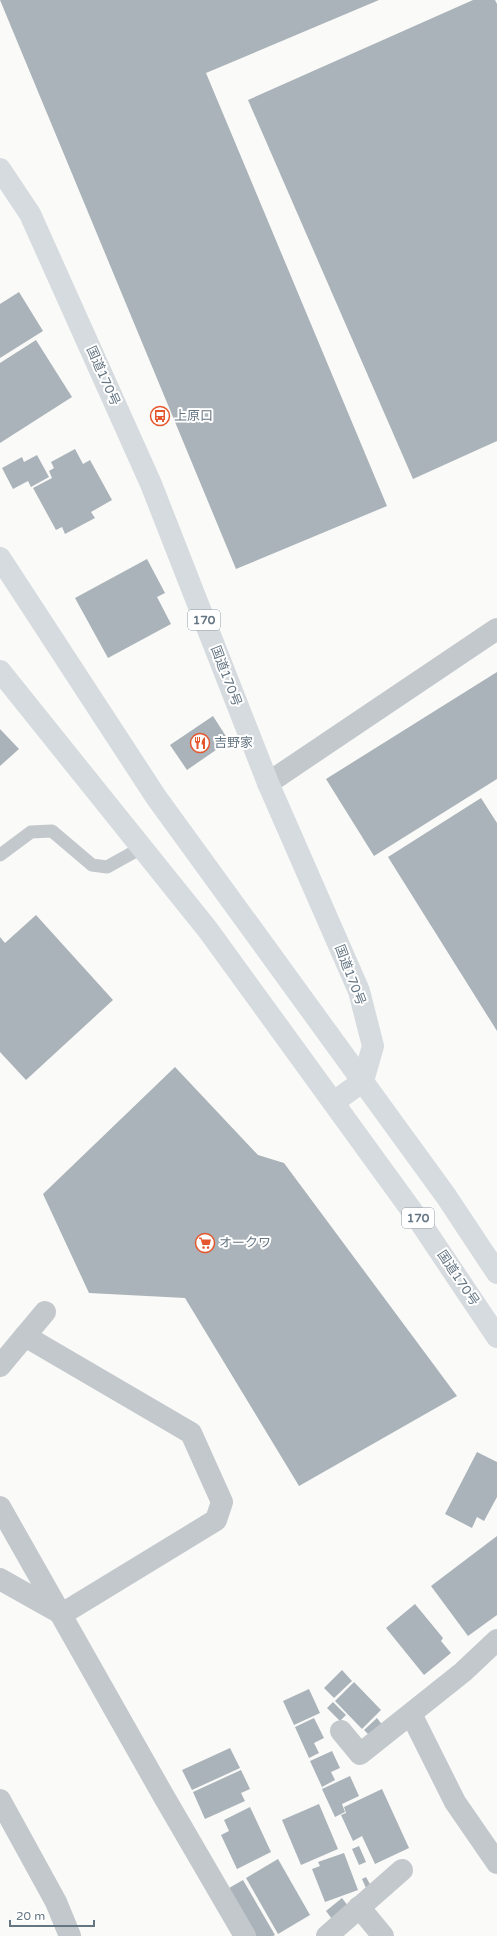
<svg xmlns="http://www.w3.org/2000/svg" width="497" height="1936" font-family="'Varela Round','Noto Sans JP',sans-serif">
	<style>
		.building { fill: #aab3b9 }
		.lines { fill: none; stroke-linecap: round; stroke-linejoin: round }
		.service { stroke: #c3c8cc; stroke-width: 13 }
		.minor { stroke: #c3c8cc; stroke-width: 22 }
		.trunk { stroke: #d6dbdf; stroke-width: 22 }
		.labels { text-anchor: middle; dominant-baseline: central; stroke-width: 4; stroke-linejoin: round; paint-order: stroke }
		.shield { fill: #fff; stroke: #939fa8; stroke-width: 1 }
		.shield-label { font-size: 12px; font-weight: bold; fill: #657683 }
		.street-label { font-size: 13px; fill: #657683; stroke: #fff }
		.poi-label { font-size: 13px; fill: #657683; stroke: #fff; text-anchor: start }
	</style>
	<rect width="100%" height="100%" fill="#fafaf8"/>
	<g class="building">
		<polygon points="0,0 379,0 206,73 387,506 236,569"/>
		<polygon points="473,0 495,0 497,4 497,441 413,479 248,100"/>
		<polygon points="19,292 43,331 0,358 0,304"/>
		<polygon points="36,340 72,397 0,443 0,363"/>
		<polygon points="75,449 83,464 90,460 112,500 91,512 95,518 65,534 62,527 56,530 33,488 52,478 49,471 54,468 51,462"/>
		<polygon points="37,455 49,477 31,487 28,481 13,489 2,468 22,457 24,462"/>
		<polygon points="147,559 165,593 157,597 171,624 108,658 75,598"/>
		<polygon points="497,672 497,779 374,856 326,779"/>
		<polygon points="213,716 229,741 187,770 170,745"/>
		<polygon points="0,729 19,749 0,766"/>
		<polygon points="481,798 497,823 497,1031 388,857"/>
		<polygon points="36,915 113,1000 26,1080 0,1052 0,937 5,943"/>
		<polygon points="175,1067 258,1155 284,1163 457,1396 299,1486 185,1298 89,1293 43,1194"/>
		<polygon points="477,1452 497,1462 497,1497 484,1521 477,1517 472,1528 445,1514"/>
		<polygon points="497,1536 497,1615 468,1636 431,1586"/>
		<polygon points="415,1604 443,1638 441,1641 451,1653 424,1675 386,1628"/>
		<polygon points="342,1670 352,1681 334,1698 324,1688"/>
		<polygon points="354,1682 381,1710 362,1729 335,1701"/>
		<polygon points="309,1689 320,1713 294,1725 283,1701"/>
		<polygon points="333,1702 346,1715 340,1721 327,1708"/>
		<polygon points="314,1718 324,1738 314,1743 319,1753 309,1758 295,1727"/>
		<polygon points="377,1718 383,1726 371,1737 364,1730"/>
		<polygon points="230,1748 240,1768 192,1790 182,1770"/>
		<polygon points="332,1751 340,1768 331,1772 335,1780 322,1787 310,1761"/>
		<polygon points="241,1770 250,1789 241,1793 245,1801 205,1819 193,1792"/>
		<polygon points="350,1776 359,1796 342,1804 345,1812 335,1817 322,1789"/>
		<polygon points="382,1789 409,1848 375,1864 362,1836 353,1841 341,1815 346,1813 344,1807"/>
		<polygon points="319,1804 338,1849 301,1865 282,1820"/>
		<polygon points="250,1807 271,1852 237,1869 221,1835 229,1831 224,1820"/>
		<polygon points="359,1846 366,1862 359,1865 352,1849"/>
		<polygon points="344,1853 358,1890 325,1902 312,1869 320,1866 318,1862"/>
		<polygon points="278,1859 310,1915 278,1934 246,1878"/>
		<polygon points="366,1877 371,1886 366,1888 362,1879"/>
		<polygon points="243,1880 275,1935 273,1936 256,1936 229,1888"/>
		<polygon points="342,1898 348,1906 332,1919 326,1911"/>
	</g>
	<g class="lines">
		<polyline class="service" points="0,855 31,832 52,831 92,865 107,867 143,847"/>
		<g class="minor">
			<polyline points="268,783 497,629"/>
			<polyline points="0,1366 45,1312"/>
			<polyline points="0,1507 163,1795 245,1936"/>
			<polyline points="0,1579 62,1614 216,1520 222,1502 191,1433 25,1336"/>
			<polyline points="411,1714 455,1802 497,1863"/>
			<polyline points="341,1731 360,1754 463,1672 497,1640"/>
			<polyline points="0,1800 56,1902 70,1936"/>
			<polyline points="359,1907 383,1936"/>
			<polyline points="327,1936 402,1870"/>
		</g>
		<g class="trunk">
			<polyline points="0,169 30,214 151,484 268,783 359,991 373,1046 363,1081 334,1102"/>
			<polyline points="0,558 156,797 446,1196 497,1273"/>
			<polyline points="0,671 208,930 420,1222 497,1337"/>
		</g>
	</g>
	<defs>
		<g id="bus-ring" transform="scale(1)"><circle r="9.5" fill="#fff" stroke="#e4572e" stroke-width="1.5"/><path d="M-5-6H5V4H4V6H2V4H-2V6H-4V4H-5ZM-3.5-4V0h7V-4ZM-3.5 1.2v1.5H-2V1.2ZM2 1.2v1.5H3.5V1.2Z" fill="#e4572e"/></g>
		<g id="restaurant-ring" transform="scale(1)"><circle r="9.5" fill="#fff" stroke="#e4572e" stroke-width="1.5"/><path d="M-5-6h1v4h1v-4h1v4h1v-4h1v5L-1.5 .5V6h-2V.5L-5-1ZM5-6V6H3V1.5H1.5Q1.5-4 5-6Z" fill="#e4572e"/></g>
		<g id="supermarket-ring" transform="scale(1)"><circle r="9.5" fill="#fff" stroke="#e4572e" stroke-width="1.5"/><path d="M-6-5.5h2.5l.6 2H6L4.5 2H-2.5L-4.4-4H-6ZM-1.5 3.2a1.3 1.3 0 1 0 .1 0ZM3 3.2a1.3 1.3 0 1 0 .1 0Z" fill="#e4572e"/></g>
	</defs>
	<g fill-rule="evenodd">
		<use href="#bus-ring" x="160" y="416"/>
		<use href="#restaurant-ring" x="200" y="743"/>
		<use href="#supermarket-ring" x="205" y="1243"/>
	</g>
	<g class="labels">
		<g class="shield">
			<rect x="188" y="610" width="32" height="20" rx="3"/>
			<rect x="402" y="1208" width="32" height="20" rx="3"/>
		</g>
		<g class="shield-label">
			<text x="204" y="620">170</text>
			<text x="418" y="1218">170</text>
		</g>
		<g class="street-label">
			<text transform="translate(103 376) rotate(66)">国道170号</text>
			<text transform="translate(226 676) rotate(69)">国道170号</text>
			<text transform="translate(350 975) rotate(69)">国道170号</text>
			<text transform="translate(458 1278) rotate(56)">国道170号</text>
		</g>
		<g class="poi-label">
			<text x="174" y="416">上原口</text>
			<text x="214" y="743">吉野家</text>
			<text x="219" y="1243">オークワ</text>
		</g>
	</g>
	<path d="M10 1920v6h84v-6" fill="none" stroke="#657683" stroke-width="2"/>
	<text x="16" y="1920" font-size="12" fill="#657683" stroke="#ffffff" stroke-width="3" paint-order="stroke">20 m</text>
</svg>
